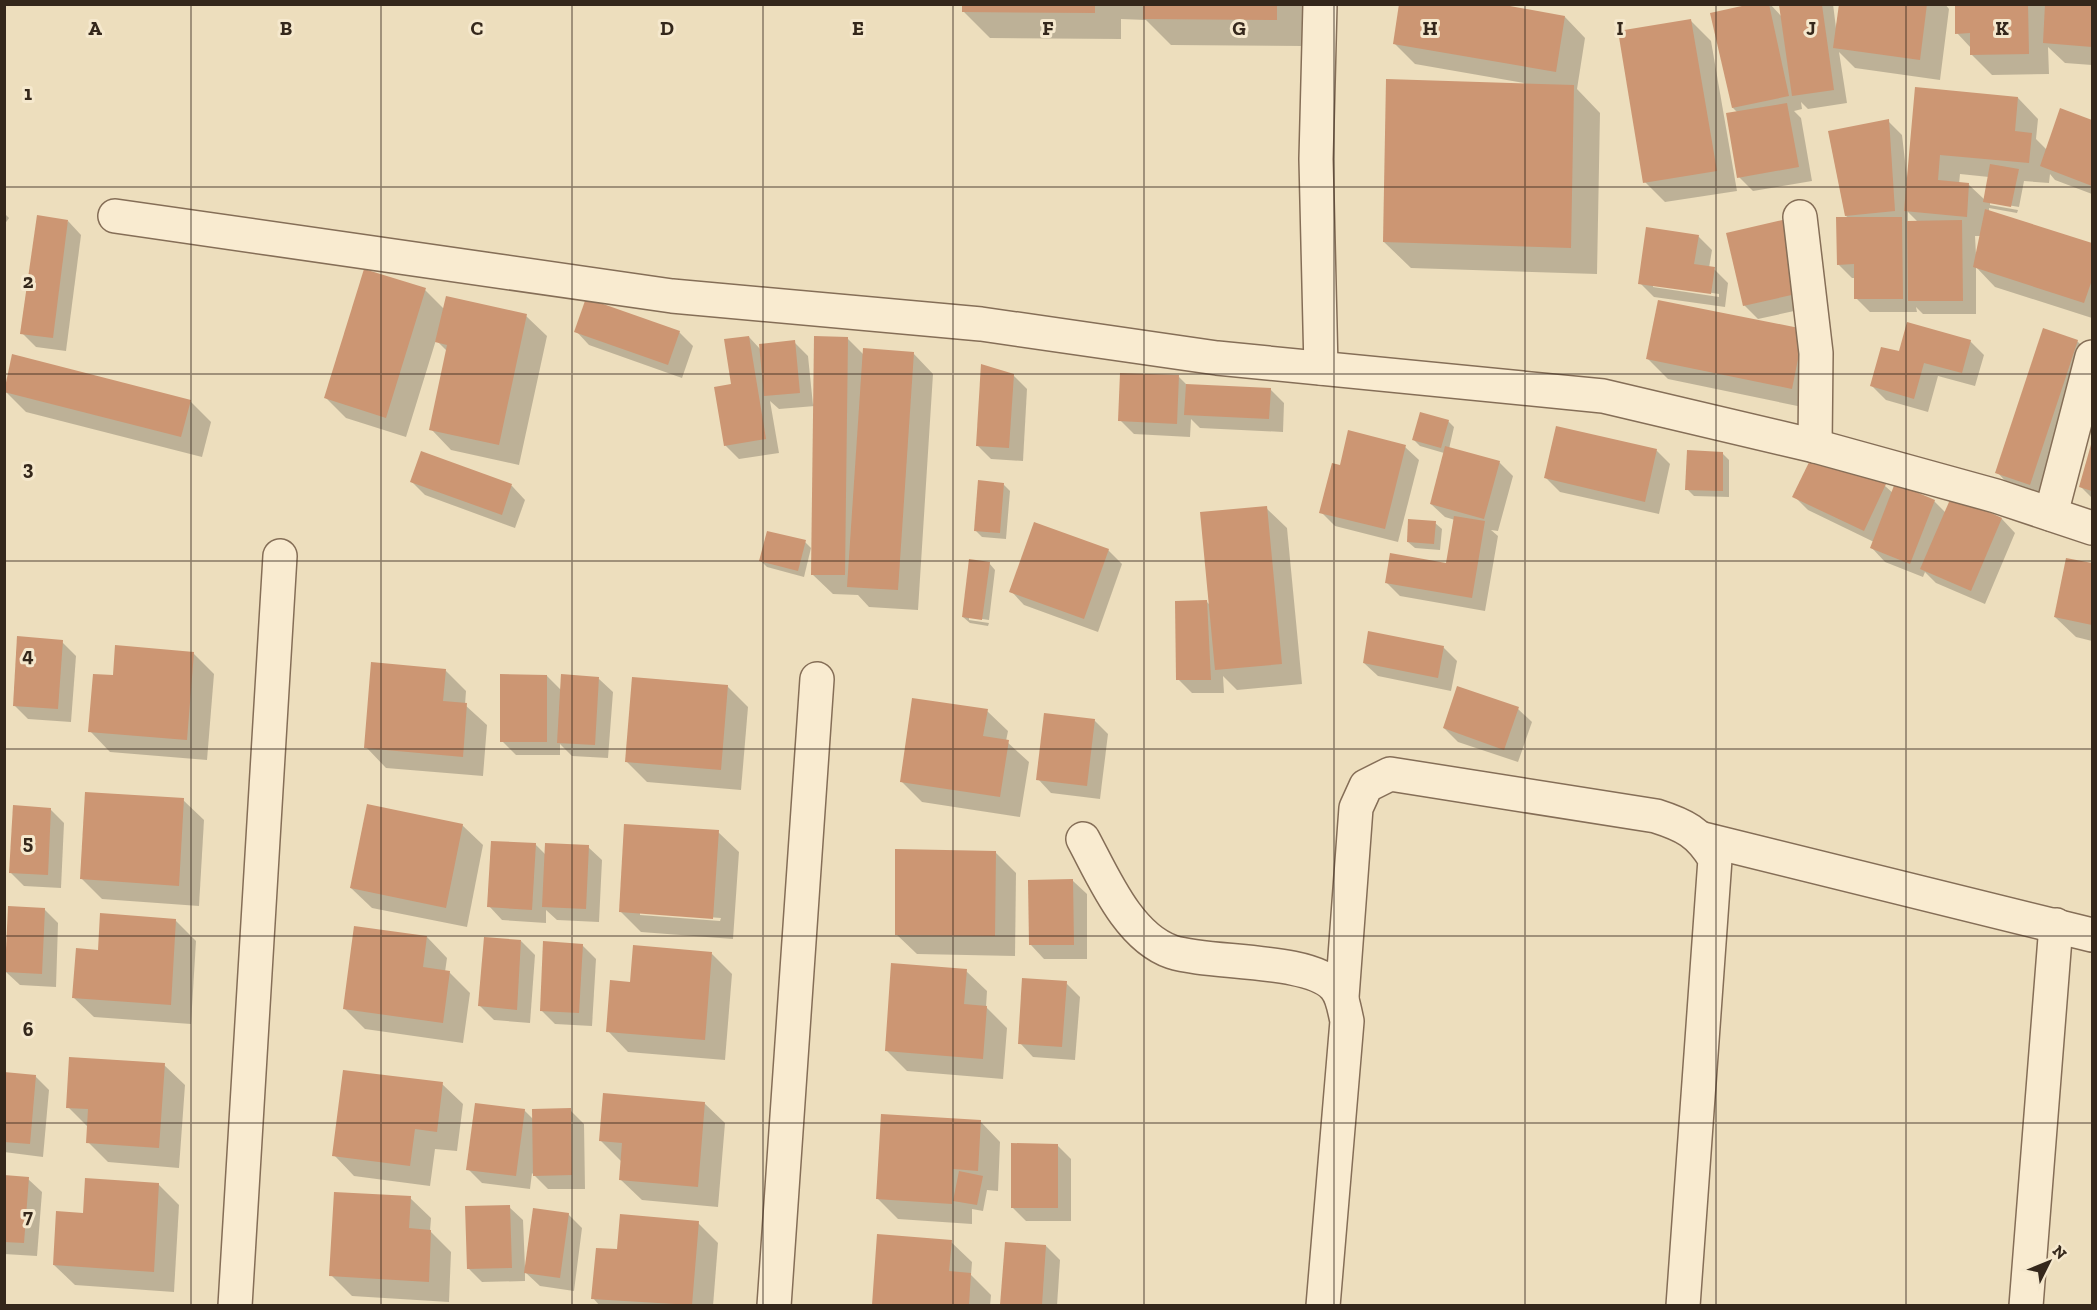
<svg xmlns="http://www.w3.org/2000/svg" width="2097" height="1310" font-family="'Zilla Slab',serif">
	<style>
		.shadow { fill: #0003; fill-rule: evenodd }
		.building { fill: #cc9673 }
		.lines { fill: none; stroke-linecap: round; stroke-linejoin: round }
		.minor-casing { stroke: #856e57; stroke-width: 36 }
		.minor { stroke: #f9ebd0; stroke-width: 33 }
		.grid { fill: none; stroke: #34271b; stroke-width: 1.5; stroke-opacity: 0.55 }
		.grid-label { font-size: 20px; text-anchor: middle; font-weight: bold; fill: #34271b; stroke: #f5e8cd; stroke-width: 6; stroke-linejoin: round; paint-order: stroke }
	</style>
	<rect width="100%" height="100%" fill="#eddebd"/>
	<g class="shadow">
		<polygon points="963,4 1303,4 1303,46 1171,45 1146,20 1121,19 1121,39 990,38 963,11"/>
		<polygon points="1758,4 1770,4 1782,17 1780,4 1833,4 1836,28 1840,4 1945,4 1949,9 1940,80 1855,68 1839,52 1847,103 1808,109 1801,102 1802,109 1794,111 1801,118 1812,181 1753,191 1739,177 1738,113 1733,108"/>
		<polygon points="1956,4 2092,4 2092,65 2065,63 2048,47 2049,74 1992,75 1971,54 1971,48 1957,33"/>
		<polygon points="1565,17 1585,38 1577,89 1600,113 1597,274 1411,268 1384,242 1524,83 1415,64 1394,43"/>
		<polygon points="1691,21 1711,41 1737,191 1665,202 1645,182"/>
		<path d="M1917,88l101,10 20,21 -2,20 11,11 14,-40 31,11v73l-37,-14 -5,-6 -1,9 -25,-2 -5,26 -29,-5v3l28,5 -1,3 -28,-5v4l103,32v74l-97,-31 -19,-20v47h-53l-7,-7 1,5h-47l-14,-14v-20h-4l-14,-14 12,-45 -4,-3 42,-95 14,14 6,52zM1960,174l29,3 -4,23 -16,-15 -10,-1zM1908,212l10,10h-10zM1975,236h6l-5,19z"/>
		<polygon points="4,213 9,218 4,225"/>
		<polygon points="68,221 81,235 66,351 36,347 22,333"/>
		<polygon points="1728,234 1817,306 1758,319 1744,305"/>
		<path d="M1698,236l14,14 -3,18 5,1 14,14 -3,24 -71,-10 -14,-14zM1653,284l66,10v3l-66,-10z"/>
		<polygon points="425,290 444,309 526,316 547,336 519,465 451,450 431,429 447,351 436,340 406,437 346,418 326,398"/>
		<polygon points="576,331 679,332 693,346 682,378 589,345"/>
		<polygon points="749,337 761,350 794,342 808,356 813,405 848,339 864,355 913,353 933,374 918,610 869,607 858,595 833,594 812,574 815,406 779,409 770,401 779,453 739,459 725,445 733,386"/>
		<polygon points="1970,341 1984,355 1975,386 1938,376 1928,412 1886,400 1872,386 1900,353"/>
		<polygon points="2077,341 2091,355 2044,498 2010,486 1997,472"/>
		<polygon points="1824,351 1812,409 1668,379 1648,359"/>
		<polygon points="1013,375 1027,389 1023,461 991,459 977,445"/>
		<polygon points="1179,377 1188,386 1270,389 1284,403 1283,432 1200,428 1191,419 1190,437 1134,434 1120,420"/>
		<polygon points="5,391 190,401 211,422 202,457 26,412"/>
		<polygon points="1448,421 1454,427 1449,449 1499,462 1513,476 1498,531 1491,530 1498,536 1485,611 1400,596 1386,582 1448,565 1455,520 1445,517 1431,504 1444,453 1420,446 1414,440"/>
		<polygon points="2092,444 2092,498 2081,487"/>
		<polygon points="1405,447 1419,460 1398,542 1335,526 1321,512 1341,467"/>
		<polygon points="1656,450 1670,464 1659,514 1560,492 1546,478"/>
		<polygon points="1816,452 1885,486 1893,493 1934,501 1946,513 2002,519 2015,533 1985,604 1936,583 1925,572 1923,577 1885,562 1872,548 1874,542 1808,510 1794,496"/>
		<polygon points="421,453 512,486 525,500 515,528 425,495 411,481"/>
		<polygon points="1723,454 1729,460 1729,497 1694,496 1687,489"/>
		<polygon points="1003,484 1010,491 1006,539 982,537 975,530"/>
		<polygon points="1266,508 1287,528 1302,684 1237,690 1223,676 1224,693 1192,693 1178,679 1206,601 1211,606"/>
		<polygon points="1435,523 1442,529 1440,550 1415,548 1408,542"/>
		<polygon points="805,542 811,548 804,577 767,567 761,561"/>
		<polygon points="1108,550 1122,564 1098,632 1024,605 1011,591"/>
		<polygon points="2067,559 2092,564 2092,641 2076,637 2055,617"/>
		<polygon points="989,563 995,570 989,620 969,617 969,620 989,623 988,626 970,623 963,617"/>
		<polygon points="62,642 76,656 71,722 28,719 14,705"/>
		<polygon points="1443,647 1457,661 1451,691 1378,676 1364,663"/>
		<polygon points="193,653 214,674 207,760 110,752 90,731"/>
		<polygon points="445,670 466,691 465,705 487,725 483,776 386,768 366,747"/>
		<polygon points="547,676 562,691 599,679 613,692 608,758 572,756 560,744 560,755 516,755 502,741"/>
		<polygon points="727,686 748,707 741,790 647,782 626,761"/>
		<polygon points="1518,709 1532,722 1518,762 1458,742 1444,728"/>
		<polygon points="987,711 1008,731 1006,741 1029,762 1020,817 922,802 901,781"/>
		<polygon points="1094,720 1108,734 1100,799 1051,793 1038,779"/>
		<polygon points="183,800 204,820 199,906 102,899 81,878"/>
		<polygon points="50,809 64,823 61,888 24,886 10,872"/>
		<polygon points="462,825 483,845 467,927 372,908 351,888"/>
		<path d="M718,832l21,20 -6,87 -92,-7 -21,-21zM640,912l81,6 -1,3 -80,-6z"/>
		<polygon points="535,844 546,855 588,847 602,860 599,922 557,920 546,910 546,923 502,920 489,906"/>
		<polygon points="995,852 1016,873 1015,956 917,954 896,934"/>
		<polygon points="1073,881 1087,894 1087,959 1044,959 1031,945"/>
		<polygon points="44,909 58,923 56,987 20,985 6,972"/>
		<polygon points="175,920 196,941 191,1024 94,1017 73,997 100,951"/>
		<polygon points="427,937 447,958 445,972 449,972 470,993 463,1043 365,1029 344,1008"/>
		<polygon points="521,941 535,955 530,1023 494,1020 480,1006"/>
		<polygon points="582,945 596,959 592,1026 555,1024 541,1010"/>
		<polygon points="712,954 732,974 725,1060 628,1052 608,1031 632,983"/>
		<polygon points="966,971 987,991 986,1007 1007,1028 1003,1079 907,1071 886,1050"/>
		<polygon points="1066,983 1080,997 1075,1060 1033,1057 1020,1043"/>
		<polygon points="164,1065 185,1085 179,1168 108,1162 88,1142 89,1128 68,1107"/>
		<polygon points="4,1073 35,1076 49,1090 43,1157 4,1152"/>
		<polygon points="442,1084 463,1104 457,1151 435,1149 430,1186 354,1176 334,1155"/>
		<polygon points="704,1103 725,1123 718,1207 642,1200 621,1180 621,1161 601,1141"/>
		<polygon points="524,1110 534,1120 570,1110 584,1124 585,1189 548,1189 532,1173 530,1189 482,1183 468,1169"/>
		<polygon points="980,1121 1000,1142 998,1191 987,1190 983,1211 972,1209 972,1224 898,1219 878,1199"/>
		<polygon points="1057,1145 1071,1159 1071,1221 1026,1221 1012,1207"/>
		<polygon points="4,1177 28,1179 42,1192 37,1256 4,1254"/>
		<polygon points="158,1184 179,1205 174,1292 75,1285 54,1265 85,1215"/>
		<polygon points="410,1198 431,1218 430,1231 451,1252 449,1302 352,1296 331,1275"/>
		<polygon points="509,1207 523,1220 525,1268 568,1214 582,1228 574,1291 540,1286 525,1272 525,1281 482,1282 468,1268"/>
		<polygon points="698,1223 718,1243 713,1306 600,1306 593,1298"/>
		<polygon points="879,1235 951,1242 972,1262 971,1275 991,1295 990,1306 873,1306"/>
		<polygon points="1006,1244 1046,1246 1060,1260 1057,1306 1001,1306"/>
	</g>
	<g class="building">
		<polygon points="962,4 1095,4 1095,13 962,12"/>
		<polygon points="1143,4 1277,4 1277,20 1143,19"/>
		<polygon points="1399,4 1499,4 1565,16 1556,72 1393,44"/>
		<polygon points="1751,4 1769,4 1789,96 1732,108 1710,13"/>
		<polygon points="1839,4 1927,4 1920,60 1833,48"/>
		<polygon points="1955,4 2028,4 2029,54 1970,55 1970,33 1955,34"/>
		<polygon points="2045,4 2092,4 2092,47 2043,43"/>
		<polygon points="1779,5 1822,5 1834,90 1792,96"/>
		<polygon points="1691,19 1717,171 1643,183 1618,31"/>
		<polygon points="1386,79 1574,85 1571,248 1383,242"/>
		<polygon points="1915,87 2018,97 2015,131 2032,133 2029,163 1940,155 1938,180 1969,183 1967,217 1904,211"/>
		<polygon points="1787,103 1799,167 1737,178 1726,113"/>
		<polygon points="2060,108 2092,120 2092,186 2040,166"/>
		<polygon points="1889,119 1895,211 1845,216 1828,131"/>
		<polygon points="1990,164 2019,169 2011,207 1983,202"/>
		<polygon points="1985,209 2092,243 2092,280 2084,303 1973,267"/>
		<polygon points="37,215 68,220 53,338 20,334"/>
		<polygon points="1836,217 1902,217 1903,299 1854,299 1854,264 1837,265"/>
		<polygon points="1787,219 1805,292 1743,306 1726,233"/>
		<polygon points="1962,220 1963,301 1908,301 1907,221"/>
		<polygon points="1646,227 1699,235 1694,264 1715,267 1711,294 1638,284"/>
		<polygon points="364,269 426,288 386,418 324,398"/>
		<polygon points="446,296 527,314 499,445 429,430 447,345 435,342"/>
		<polygon points="586,298 680,331 668,365 574,332"/>
		<polygon points="1658,300 1804,329 1792,389 1646,359"/>
		<polygon points="1907,322 1971,340 1962,373 1924,363 1914,399 1870,386 1881,347 1899,351"/>
		<polygon points="2043,328 2078,340 2030,485 1995,473"/>
		<polygon points="749,336 766,439 724,446 714,387 731,384 724,339"/>
		<polygon points="814,336 848,337 845,575 811,575"/>
		<polygon points="795,340 800,393 764,396 759,344"/>
		<polygon points="863,348 914,352 898,590 847,587"/>
		<polygon points="12,354 191,400 181,437 4,392"/>
		<polygon points="981,364 1014,374 1009,448 976,446"/>
		<polygon points="1120,373 1179,375 1177,424 1118,421"/>
		<polygon points="1186,384 1271,388 1269,419 1184,415"/>
		<polygon points="1420,412 1449,420 1441,448 1412,440"/>
		<polygon points="1556,426 1657,449 1645,502 1544,478"/>
		<polygon points="1348,430 1406,445 1385,529 1319,513 1332,463 1340,465"/>
		<polygon points="2092,441 2092,491 2079,487"/>
		<polygon points="1445,446 1500,461 1484,519 1430,504"/>
		<polygon points="1687,450 1723,452 1723,491 1685,490"/>
		<polygon points="1815,450 1886,484 1864,531 1792,497"/>
		<polygon points="421,451 512,484 502,515 410,482"/>
		<polygon points="978,480 1004,483 1000,533 974,531"/>
		<polygon points="1895,483 1935,500 1910,564 1870,548"/>
		<polygon points="1952,495 2002,518 1971,591 1920,569"/>
		<polygon points="1267,506 1282,664 1215,670 1200,512"/>
		<polygon points="1454,516 1485,521 1472,598 1385,583 1390,553 1446,563"/>
		<polygon points="1408,519 1436,521 1434,544 1407,542"/>
		<polygon points="1034,522 1109,549 1084,619 1009,592"/>
		<polygon points="767,531 806,540 798,571 759,561"/>
		<polygon points="2066,558 2092,563 2092,625 2054,617"/>
		<polygon points="969,559 990,562 982,620 962,617"/>
		<polygon points="1207,600 1211,680 1176,680 1175,601"/>
		<polygon points="1368,631 1444,646 1438,678 1363,663"/>
		<polygon points="17,636 63,640 58,709 13,706"/>
		<polygon points="115,645 194,652 187,740 88,732 93,674 113,675"/>
		<polygon points="371,662 446,669 443,701 467,703 463,757 364,748"/>
		<polygon points="500,674 547,675 547,742 500,742"/>
		<polygon points="561,674 599,677 595,745 557,743"/>
		<polygon points="632,677 728,685 721,770 625,762"/>
		<polygon points="1457,686 1519,707 1504,750 1443,728"/>
		<polygon points="912,698 988,709 983,736 1009,740 1000,797 900,782"/>
		<polygon points="1044,713 1095,719 1087,786 1036,780"/>
		<polygon points="85,792 184,798 179,886 80,879"/>
		<polygon points="367,804 463,824 446,908 350,888"/>
		<polygon points="13,805 51,808 48,875 9,873"/>
		<polygon points="624,824 719,830 713,919 619,912"/>
		<polygon points="491,841 536,843 532,910 487,907"/>
		<polygon points="545,843 589,845 586,909 542,907"/>
		<polygon points="895,849 996,851 995,936 895,935"/>
		<polygon points="1073,879 1074,945 1029,945 1028,880"/>
		<polygon points="8,906 45,908 42,974 5,972"/>
		<polygon points="100,913 176,919 171,1005 72,998 76,948 98,950"/>
		<polygon points="354,926 427,936 423,967 450,971 443,1023 343,1009"/>
		<polygon points="484,937 521,940 517,1010 478,1006"/>
		<polygon points="543,941 583,944 579,1013 540,1011"/>
		<polygon points="633,945 712,952 705,1040 606,1032 610,980 630,982"/>
		<polygon points="891,963 967,969 964,1004 987,1006 983,1059 885,1051"/>
		<polygon points="1022,978 1067,981 1062,1047 1018,1044"/>
		<polygon points="69,1057 165,1063 159,1148 86,1143 88,1109 66,1108"/>
		<polygon points="343,1070 443,1082 437,1132 415,1129 410,1166 332,1156"/>
		<polygon points="4,1072 36,1075 30,1144 4,1142"/>
		<polygon points="603,1093 705,1102 698,1187 619,1180 622,1143 599,1141"/>
		<polygon points="475,1103 525,1109 516,1176 466,1170"/>
		<polygon points="571,1108 572,1175 533,1176 532,1109"/>
		<polygon points="881,1114 981,1120 978,1171 953,1169 952,1204 876,1199"/>
		<polygon points="1011,1143 1058,1144 1058,1208 1011,1208"/>
		<polygon points="959,1171 983,1176 977,1205 953,1201"/>
		<polygon points="4,1175 29,1177 24,1243 4,1242"/>
		<polygon points="85,1178 159,1183 154,1272 53,1265 56,1211 83,1213"/>
		<polygon points="334,1192 411,1196 409,1228 431,1230 429,1282 329,1276"/>
		<polygon points="510,1205 512,1268 467,1269 465,1206"/>
		<polygon points="533,1208 569,1213 560,1278 524,1273"/>
		<polygon points="620,1214 699,1221 692,1305 591,1299 596,1248 617,1249"/>
		<polygon points="877,1234 952,1240 949,1271 971,1273 969,1305 872,1305"/>
		<polygon points="1005,1242 1046,1245 1042,1305 1000,1305"/>
	</g>
	<g class="lines">
		<g class="minor-casing">
			<g id="minor">
				<polyline points="1320,4 1316,159 1321,368"/>
				<polyline points="115,216 672,296 981,324 1217,358 1603,396 1815,446 1996,496 2092,528"/>
				<polyline points="1800,217 1816,353 1815,446"/>
				<polyline points="2051,514 2092,357"/>
				<path d="M1083,839c20,37 45,98 89,113 37,12 139,6 163,35 8,9 9,22 12,34l-24,285"/>
				<polyline points="1703,839 2092,935"/>
				<path d="M1342,997l14,-189 10,-22 24,-12 266,42c28,9 43,16 59,43l-32,447"/>
				<polyline points="235,1306 280,556"/>
				<polyline points="774,1306 817,679"/>
				<polyline points="2026,1306 2056,925"/>
			</g>
		</g>
		<use href="#minor" class="minor"/>
	</g>
	<path class="grid" d="M191,4v1302M381,4v1302M572,4v1302M763,4v1302M953,4v1302M1144,4v1302M1334,4v1302M1525,4v1302M1716,4v1302M1906,4v1302M4,187h2088M4,374h2088M4,561h2088M4,749h2088M4,936h2088M4,1123h2088"/>
	<g class="grid-label">
		<text x="95" y="35">A</text>
		<text x="286" y="35">B</text>
		<text x="477" y="35">C</text>
		<text x="667" y="35">D</text>
		<text x="858" y="35">E</text>
		<text x="1048" y="35">F</text>
		<text x="1239" y="35">G</text>
		<text x="1430" y="35">H</text>
		<text x="1620" y="35">I</text>
		<text x="1811" y="35">J</text>
		<text x="2002" y="35">K</text>
		<text x="28" y="100">1</text>
		<text x="28" y="288">2</text>
		<text x="28" y="475">3</text>
		<text x="28" y="662">4</text>
		<text x="28" y="849">5</text>
		<text x="28" y="1036">6</text>
		<text x="28" y="1223">7</text>
	</g>
	<rect width="2097" height="1310" fill="none" stroke="#34271b" stroke-width="12"/>
	<g transform="translate(2049 1262) rotate(47)" stroke="#f5e8cd" stroke-width="4.5" paint-order="stroke">
	<path d="M0-4.5L10 22L0 15L-10 22Z" fill="#34271b"/>
	<text y="-9" font-size="16" font-weight="bold" text-anchor="middle" fill="#34271b">N</text>
	</g>
</svg>
